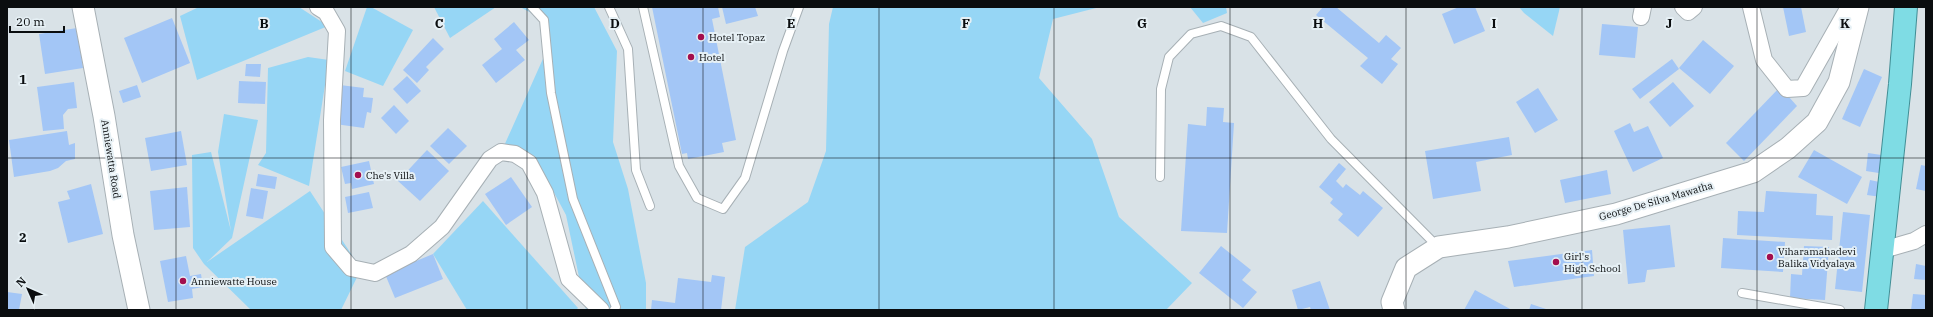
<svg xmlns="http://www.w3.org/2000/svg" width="1933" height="317" font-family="'IBM Plex Serif',serif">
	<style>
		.green { fill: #96d6f5 }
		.building { fill: #a3c6f6 }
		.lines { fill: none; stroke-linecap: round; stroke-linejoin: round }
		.service-casing { stroke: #a7b0b5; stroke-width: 10 }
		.minor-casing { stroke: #a7b0b5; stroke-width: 18 }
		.tertiary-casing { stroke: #a7b0b5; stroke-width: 23 }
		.trunk-casing { stroke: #418e95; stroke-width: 24 }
		.service { stroke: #fff; stroke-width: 8 }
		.minor { stroke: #fff; stroke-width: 16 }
		.tertiary { stroke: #fff; stroke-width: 21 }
		.trunk { stroke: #7fdce4; stroke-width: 22 }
		.grid { fill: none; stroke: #0a0d0f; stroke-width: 1; stroke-opacity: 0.55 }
		.poi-dot { fill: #a30e4e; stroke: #e6f0f5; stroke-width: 1.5 }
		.labels { text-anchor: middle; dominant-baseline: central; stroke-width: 4; stroke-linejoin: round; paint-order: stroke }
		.poi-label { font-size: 10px; fill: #0a0d0f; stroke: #e6f0f5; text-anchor: start }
		.street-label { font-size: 10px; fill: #0a0d0f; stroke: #e6f0f5 }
		.grid-label { font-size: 13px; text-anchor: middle; font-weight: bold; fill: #0a0d0f; stroke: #e6f0f5; stroke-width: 4; stroke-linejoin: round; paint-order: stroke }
	</style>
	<rect width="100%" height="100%" fill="#d9e2e7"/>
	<g class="green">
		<polygon points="199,7 299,7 328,26 197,80 180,16"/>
		<polygon points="367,7 371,7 413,30 383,86 345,71"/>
		<polygon points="434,7 496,7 450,38"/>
		<polygon points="520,7 594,7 617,51 613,142 628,189 646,283 646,310 586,310 566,215 538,163 499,157 546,52 541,18"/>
		<polygon points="833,7 1100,7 1053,19 1039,78 1092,139 1119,217 1192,283 1166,310 735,310 745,247 808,202 826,151 829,24"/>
		<polygon points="1190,7 1226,7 1227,13 1203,23"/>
		<polygon points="1519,7 1560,7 1553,36 1524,13"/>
		<polygon points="308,57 329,60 309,186 258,165 266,153 268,68"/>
		<polygon points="224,114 258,120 232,238 207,262 310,191 361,269 341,310 251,310 204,264 193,248 192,155 211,152 231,231 218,152"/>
		<polygon points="483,201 578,308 576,310 467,310 433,254"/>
	</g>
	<g class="building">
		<polygon points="652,7 718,7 720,17 712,19 736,140 722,143 724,152 688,159 687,153 682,154"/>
		<polygon points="722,7 755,7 758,16 726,24"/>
		<polygon points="1323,7 1336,7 1379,43 1386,35 1401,48 1391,59 1398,64 1382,84 1360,66 1368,58 1316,15"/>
		<polygon points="1459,7 1475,7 1485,31 1454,44 1442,14"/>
		<polygon points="1783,7 1801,7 1806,32 1789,36"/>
		<polygon points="172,18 190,63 142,83 124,38"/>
		<polygon points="514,22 529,40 516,50 525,60 496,83 482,65 502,49 494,39"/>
		<polygon points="1602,24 1638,27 1635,58 1599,55"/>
		<polygon points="77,28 83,68 45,74 39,34"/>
		<polygon points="433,38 444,49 426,67 429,70 417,83 403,70"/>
		<polygon points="1703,40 1734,66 1710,94 1679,68"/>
		<polygon points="1672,59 1679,69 1640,99 1632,89"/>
		<polygon points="246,64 261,64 260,77 245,76"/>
		<polygon points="1864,69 1882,77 1860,127 1842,119"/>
		<polygon points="407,76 421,91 407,104 393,89"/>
		<polygon points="239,81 266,82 265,104 238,103"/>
		<polygon points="74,82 77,108 68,109 63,115 64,129 43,131 37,87"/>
		<polygon points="1673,82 1694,106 1670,127 1649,102"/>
		<polygon points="137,85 141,97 123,103 119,91"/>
		<polygon points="340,85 364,88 363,97 373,98 371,113 367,112 364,128 335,124"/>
		<polygon points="1780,87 1797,106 1744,161 1726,143"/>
		<polygon points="1538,88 1558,120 1535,133 1516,102"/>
		<polygon points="394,105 409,121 396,134 381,118"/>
		<polygon points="1207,107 1224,108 1223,122 1234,123 1227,233 1181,231 1188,124 1206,126"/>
		<polygon points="1630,123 1634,132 1648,126 1663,158 1633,172 1614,131"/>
		<polygon points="448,128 467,146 449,164 430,146"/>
		<polygon points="67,131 69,145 75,143 75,159 66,161 58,168 50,171 14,177 9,140"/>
		<polygon points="181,131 187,165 151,171 145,138"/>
		<polygon points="1509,137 1512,155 1476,162 1481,191 1433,199 1425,151"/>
		<polygon points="427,150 449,171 420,201 398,181"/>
		<polygon points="1814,150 1862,177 1847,204 1798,177"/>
		<polygon points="1868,153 1888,156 1885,174 1866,171"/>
		<polygon points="369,161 374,184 352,189 351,183 345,184 341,167"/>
		<polygon points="1339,163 1346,169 1336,181 1343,188 1346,184 1360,195 1363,191 1383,208 1358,237 1338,220 1343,214 1330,203 1333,199 1319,187"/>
		<polygon points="1921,165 1926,166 1926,191 1916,189"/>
		<polygon points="1607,170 1611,194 1565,203 1560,180"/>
		<polygon points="258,174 277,177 275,189 256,186"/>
		<polygon points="511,177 532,207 506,225 485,194"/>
		<polygon points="1870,180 1884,183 1881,197 1867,195"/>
		<polygon points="91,184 103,234 68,243 58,202 70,199 67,191"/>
		<polygon points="187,187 190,227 154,230 150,191"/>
		<polygon points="251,188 268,191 263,219 246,216"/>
		<polygon points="1766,191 1817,194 1816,215 1833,216 1832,240 1737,235 1738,211 1764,212"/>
		<polygon points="369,192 373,208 348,213 345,197"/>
		<polygon points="1843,212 1870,215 1862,292 1835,289"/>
		<polygon points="1670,225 1675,267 1647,270 1645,282 1628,284 1623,230"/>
		<polygon points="1723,238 1785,242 1783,272 1721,268"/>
		<polygon points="1221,246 1251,270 1242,280 1257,292 1243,308 1199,273"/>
		<polygon points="1804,246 1829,247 1825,300 1790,298 1791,274 1802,275"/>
		<polygon points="1592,250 1594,276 1514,287 1508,261"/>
		<polygon points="433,254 443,279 395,298 385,274"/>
		<polygon points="186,256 190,276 201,274 203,287 192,289 193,298 168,302 160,261"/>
		<polygon points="1916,264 1926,266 1926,280 1914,279"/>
		<polygon points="712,275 725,277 721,310 651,310 652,300 675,303 678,278 711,282"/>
		<polygon points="1320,281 1330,310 1311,310 1310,307 1298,310 1292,290"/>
		<polygon points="1475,290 1512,310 1464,310"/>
		<polygon points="7,292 22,294 19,310 7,310"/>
		<polygon points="1913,294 1926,295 1926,310 1911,310"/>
		<polygon points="1531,304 1549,310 1529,310"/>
	</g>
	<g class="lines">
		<g class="service-casing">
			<g id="service">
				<polyline points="532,7 544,20 551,93 573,199 616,307 614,310"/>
				<polyline points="609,7 628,49 636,170 650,206"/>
				<polyline points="643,7 679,166 697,198 723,209 745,178 783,51 799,7"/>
				<polyline points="1160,177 1161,89 1169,57 1191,34 1221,26 1251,37 1331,139 1438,247"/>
				<polyline points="1742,293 1840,310"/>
			</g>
		</g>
		<g class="minor-casing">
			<g id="minor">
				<polyline points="318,7 326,12 337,31 332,120 333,247 351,268 375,273 411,254 442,227 490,159 501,152 515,154 529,163 545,193 569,279 601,310"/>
				<polyline points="1683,7 1688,12 1694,7"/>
				<polyline points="1751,7 1764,60 1787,89 1803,88 1849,7"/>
				<polyline points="1641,17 1643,7"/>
				<polyline points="1883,250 1914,241 1926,234"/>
			</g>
		</g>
		<g class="tertiary-casing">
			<g id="tertiary">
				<polyline points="83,7 104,116 123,235 139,310"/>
				<polyline points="1394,310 1392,302 1406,268 1439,247 1508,237 1616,214 1753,172 1788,148 1817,122 1839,82 1858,7"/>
			</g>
		</g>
		<g class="trunk-casing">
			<polyline id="trunk" points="1876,310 1900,84 1906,7"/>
		</g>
		<use href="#service" class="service"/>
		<use href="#minor" class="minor"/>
		<use href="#tertiary" class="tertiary"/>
		<use href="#trunk" class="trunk"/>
	</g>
	<path class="grid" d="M176,7v303M351,7v303M527,7v303M703,7v303M879,7v303M1054,7v303M1230,7v303M1406,7v303M1582,7v303M1757,7v303M7,158h1919"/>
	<g class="poi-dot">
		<circle cx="701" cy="37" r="4"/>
		<circle cx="691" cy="57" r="4"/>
		<circle cx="358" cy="175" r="4"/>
		<circle cx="1770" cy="257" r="4"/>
		<circle cx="1556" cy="262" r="4"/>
		<circle cx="183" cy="281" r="4"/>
	</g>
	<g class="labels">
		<g class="poi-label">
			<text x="709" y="37">Hotel Topaz</text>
			<text x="699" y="57">Hotel</text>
			<text x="366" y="175">Che's Villa</text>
			<text x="1778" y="251">Viharamahadevi<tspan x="1778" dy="12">Balika Vidyalaya</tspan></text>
			<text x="1564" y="256">Girl's<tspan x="1564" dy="12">High School</tspan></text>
			<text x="191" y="281">Anniewatte House</text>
		</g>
		<g class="street-label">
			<text transform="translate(111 159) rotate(81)">Anniewatta Road</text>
			<text transform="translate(1656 201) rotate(-16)">George De Silva Mawatha</text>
		</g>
	</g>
	<g class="grid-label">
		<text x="264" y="28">B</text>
		<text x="439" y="28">C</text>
		<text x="615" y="28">D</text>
		<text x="791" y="28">E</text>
		<text x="966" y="28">F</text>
		<text x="1142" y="28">G</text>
		<text x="1318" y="28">H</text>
		<text x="1494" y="28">I</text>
		<text x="1669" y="28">J</text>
		<text x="1845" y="28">K</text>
		<text x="23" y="84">1</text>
		<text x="23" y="242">2</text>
	</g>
	<rect width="1933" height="317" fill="none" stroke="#0a0d0f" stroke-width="16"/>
	<g transform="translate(28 289) rotate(315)" stroke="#e6f0f5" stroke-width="3" paint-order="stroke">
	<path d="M0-3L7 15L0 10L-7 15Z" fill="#0a0d0f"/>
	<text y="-6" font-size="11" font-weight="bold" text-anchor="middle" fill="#0a0d0f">N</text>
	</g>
	<path d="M10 26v6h54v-6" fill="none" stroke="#0a0d0f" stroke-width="2"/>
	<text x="16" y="26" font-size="12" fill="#0a0d0f" stroke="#e6f0f5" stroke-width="3" paint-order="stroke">20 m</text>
</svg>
